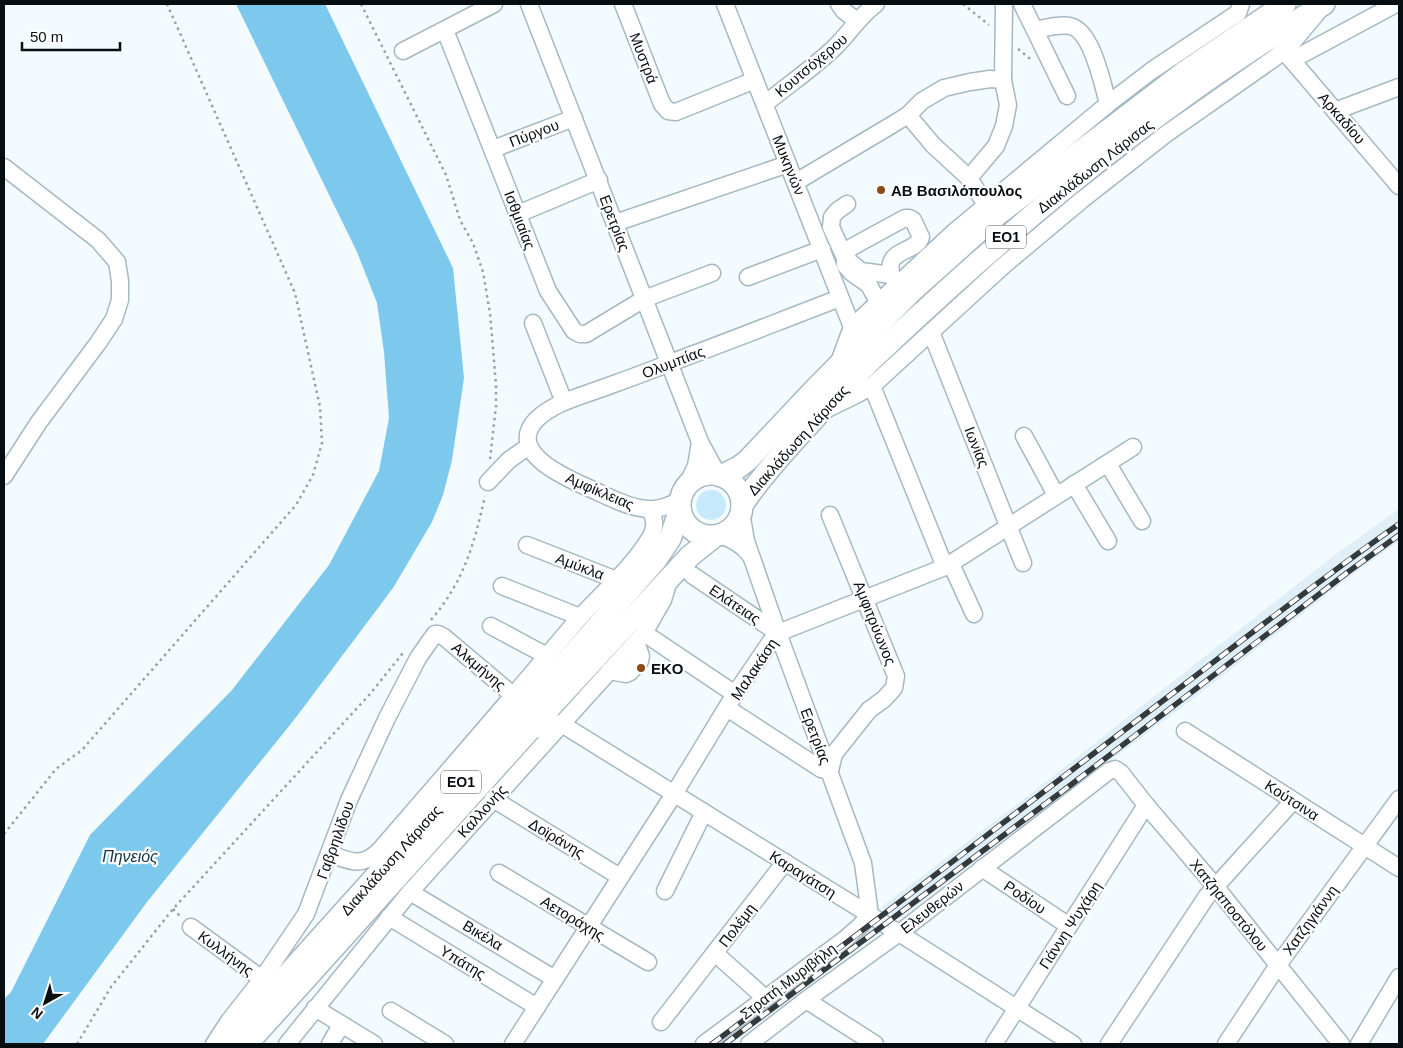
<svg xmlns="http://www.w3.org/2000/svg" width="1403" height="1048" font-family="Arial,sans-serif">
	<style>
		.built { fill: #dfeef7 }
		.green { fill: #c6e9fc }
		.water { fill: #7dc8ed }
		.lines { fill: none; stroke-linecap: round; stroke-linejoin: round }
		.minor-casing { stroke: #a5b8c3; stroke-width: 19 }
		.major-casing { stroke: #a5b8c3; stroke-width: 24 }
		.path { stroke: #98a0a3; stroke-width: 2.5; stroke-dasharray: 2.5 4; stroke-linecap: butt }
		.minor { stroke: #fff; stroke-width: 16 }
		.major { stroke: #fff; stroke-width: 21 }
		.rail-casing { stroke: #333a3d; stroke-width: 5.5 }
		.rail { stroke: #fff; stroke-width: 4; stroke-dasharray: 11; stroke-linecap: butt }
		.poi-dot { fill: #8c491a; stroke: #fff; stroke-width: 2 }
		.labels { text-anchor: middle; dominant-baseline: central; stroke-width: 4.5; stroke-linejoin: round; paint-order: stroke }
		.shield { fill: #fff; stroke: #515658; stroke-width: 1 }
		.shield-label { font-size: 14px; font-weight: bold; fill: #070e11 }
		.street-label { font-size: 15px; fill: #070e11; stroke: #fff }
		.poi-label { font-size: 15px; font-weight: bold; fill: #070e11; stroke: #fff; text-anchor: start }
		.water-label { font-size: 16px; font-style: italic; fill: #113343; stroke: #fff }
	</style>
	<rect width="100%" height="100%" fill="#f3fbff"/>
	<g class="built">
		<polygon points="1399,509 1399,541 1351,576 1190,701 898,919 881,907 1032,793 1139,708 1336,554"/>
		<polygon points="867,918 883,930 731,1044 698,1044"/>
	</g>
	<circle class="green" cx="711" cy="505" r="15"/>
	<polygon class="water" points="236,4 325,4 453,268 464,378 452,460 443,495 432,522 393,588 294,720 147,902 43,1044 4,1044 4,999 11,992 90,835 232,690 329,565 379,471 389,418 384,352 377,303 357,252"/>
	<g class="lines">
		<g class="minor-casing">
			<g id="minor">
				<polyline points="529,4 700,442 718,475"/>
				<polyline points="623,4 662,104 668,111 676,112 755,80"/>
				<polyline points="725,4 852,327"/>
				<polyline points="839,4 844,11 857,21"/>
				<polyline points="1022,4 1067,96"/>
				<polyline points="445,30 548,291 574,331 580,334 586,334 644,299 712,273"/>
				<path d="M1035,30c10,-2 24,-6 35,-4 22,4 33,59 38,78"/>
				<polyline points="403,51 494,4"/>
				<polyline points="1284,51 1399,186"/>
				<polyline points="1292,60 1396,4"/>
				<polyline points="1003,80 1004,4"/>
				<path d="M765,104c23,-19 48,-36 69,-56 15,-14 25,-32 42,-44"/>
				<polyline points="1335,111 1399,87"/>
				<polyline points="908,115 933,145 969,178 986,205"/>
				<polyline points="493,149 574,118"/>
				<polyline points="4,167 98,240 117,262 120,281 120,300 114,319 98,343 39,422 4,476"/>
				<polyline points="796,182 890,126 908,115 922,101 944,88 970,82 990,79 1003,80 1008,105 1004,126 996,146 969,178"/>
				<polyline points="847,204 837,211 832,217 831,227 845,258 861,271 891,275"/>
				<polyline points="518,214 599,180"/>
				<polyline points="615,223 788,164"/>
				<polyline points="748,277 822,249"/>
				<path d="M878,302l-9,-17 -17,-12 -7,-8v-7l5,-10 55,-30h4l4,2 8,17c-3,13 -27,13 -30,26 -1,3 0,8 0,12l7,8"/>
				<polyline points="533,323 564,402"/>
				<polyline points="931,332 1023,563"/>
				<polyline points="839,362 852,327 954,232 1108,104 1151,71 1238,13 1241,4"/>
				<polyline points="872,386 945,567"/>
				<polyline points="827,409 856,395 872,386 1003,266 1083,199 1166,134 1276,57 1291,44 1317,13"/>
				<polyline points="1024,436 1056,495"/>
				<polyline points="1108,464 1142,521"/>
				<polyline points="488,482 509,460 529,446"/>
				<polyline points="1074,484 1108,541"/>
				<polyline points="686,487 696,466 700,442"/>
				<path d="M680,500c-9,5 -21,10 -32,9 -19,-1 -39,-12 -57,-20 -22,-10 -86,-36 -55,-69 17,-17 42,-23 64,-31 22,-8 45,-16 67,-25 58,-21 115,-44 173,-66"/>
				<polyline points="741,512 746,541 778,633 863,863 870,915"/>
				<path d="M720,535c12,4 22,9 30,20"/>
				<polyline points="527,545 624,583"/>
				<polyline points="951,564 974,614"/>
				<polyline points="692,575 778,633"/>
				<polyline points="502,586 580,617"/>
				<polyline points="491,626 547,656"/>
				<polyline points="644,633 735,694"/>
				<polyline points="609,671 626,674 630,672 640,661 641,656 636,642"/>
				<polyline points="727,708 821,769 830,771 834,754 869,710 884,699 894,688 896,676 830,515"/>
				<polyline points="1185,731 1399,868"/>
				<polyline points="529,732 549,725 560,723 899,933 1073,1044"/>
				<polyline points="493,799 620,877"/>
				<path d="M330,854c20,7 31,14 49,-3 65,-75 131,-151 195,-227 25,-29 56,-53 76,-86 6,-11 5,-17 1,-28"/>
				<polyline points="982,868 1069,926"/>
				<polyline points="499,873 648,962"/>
				<polyline points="665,891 704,812"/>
				<polyline points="410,892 555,979"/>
				<polyline points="389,917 537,1007"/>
				<polyline points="191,927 262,979"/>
				<polyline points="716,954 765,998"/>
				<polyline points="806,1000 875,1044"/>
				<polyline points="315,1008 374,1044"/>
				<polyline points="391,1011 445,1044"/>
				<polyline points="661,1022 785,862"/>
				<polyline points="214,1044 229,1021 262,979 306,914 349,800 387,718 418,658 432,638 435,634 438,634 444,637 514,696"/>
				<polyline points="287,1044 410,892 644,633 663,600 669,580"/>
				<polyline points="330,1044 341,1025"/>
				<polyline points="513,1044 674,794 735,694 771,641 778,633 945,567 1133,447"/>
				<polyline points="704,1044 844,940 860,926 870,915"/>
				<polyline points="749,1044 806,1000 899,933 1109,771 1115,769 1121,773 1146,805 1215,886 1341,1044"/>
				<polyline points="994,1044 1146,805"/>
				<polyline points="1109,1044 1207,896 1293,801"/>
				<polyline points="1226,1044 1278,965 1399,799"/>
				<polyline points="1359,1044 1399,977"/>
			</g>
		</g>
		<g class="major-casing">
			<g id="major">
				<circle cx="711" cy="505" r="31"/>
				<polyline points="721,476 739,467 748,460 814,390 911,292 997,215 1183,73 1285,4"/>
				<path d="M742,505c15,-23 33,-43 51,-63 34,-38 69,-74 106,-108 91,-85 185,-166 286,-238 45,-33 92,-63 139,-92"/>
				<polyline points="225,1044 449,795 655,561 670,539 680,509"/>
				<polyline points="247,1044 554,703 690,556 715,536"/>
			</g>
		</g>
		<g class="path">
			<polyline points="361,4 446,175 460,220 473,243 483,272 490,313 496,385 496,406 490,459"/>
			<polyline points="963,4 989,25"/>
			<polyline points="1018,49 1033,61"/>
			<path d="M431,620c33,-39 43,-75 54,-124"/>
			<polyline points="4,834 56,769 82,750 296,505 313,475 322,443 320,407 295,293 167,4"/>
			<polyline points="173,909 181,917"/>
			<polyline points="77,1044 111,987 173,909 370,694 403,653"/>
		</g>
		<use href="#minor" class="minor"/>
		<use href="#major" class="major"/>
		<g class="rail-casing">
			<g id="rail">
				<path d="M712,1044c157,-117 312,-238 469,-357 72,-55 144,-111 218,-163"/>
				<polyline points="725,1044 1072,784 1348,572 1399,535"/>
			</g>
		</g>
		<use href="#rail" class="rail"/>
	</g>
	<g class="poi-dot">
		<circle cx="881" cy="190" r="5"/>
		<circle cx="641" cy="668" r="5"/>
	</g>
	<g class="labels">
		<g class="shield">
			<rect x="986" y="225.5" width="40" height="23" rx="4"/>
			<rect x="441" y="770.5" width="40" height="23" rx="4"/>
		</g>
		<g class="shield-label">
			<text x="1006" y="237">ΕΟ1</text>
			<text x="461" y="782">ΕΟ1</text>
		</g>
		<g class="street-label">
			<text transform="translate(644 58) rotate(69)">Μυστρά</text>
			<text transform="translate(811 65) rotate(-40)">Κουτσόχερου</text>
			<text transform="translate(1342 118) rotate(49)">Αρκαδίου</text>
			<text transform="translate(534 133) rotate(-21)">Πύργου</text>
			<text transform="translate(789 165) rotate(68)">Μυκηνών</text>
			<text transform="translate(1095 166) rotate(-38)">Διακλάδωση Λάρισας</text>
			<text transform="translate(520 220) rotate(69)">Ισθμιαίας</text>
			<text transform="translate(615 223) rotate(69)">Ερετρίας</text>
			<text transform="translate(673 362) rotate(-21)">Ολυμπίας</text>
			<text transform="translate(798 440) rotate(-48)">Διακλάδωση Λάρισας</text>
			<text transform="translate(977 447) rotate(68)">Ιωνίας</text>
			<text transform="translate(600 491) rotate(23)">Αμφίκλειας</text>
			<text transform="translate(580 566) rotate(21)">Αμύκλα</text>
			<text transform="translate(735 604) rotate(34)">Ελάτειας</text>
			<text transform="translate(875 623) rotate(68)">Αμφιτρύωνος</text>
			<text transform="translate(479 666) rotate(40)">Αλκμήνης</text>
			<text transform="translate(754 669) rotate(-56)">Μαλακάση</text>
			<text transform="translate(816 736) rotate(69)">Ερετρίας</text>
			<text transform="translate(1292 800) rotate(33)">Κούτσινα</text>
			<text transform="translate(482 811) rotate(-48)">Καλλoνής</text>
			<text transform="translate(557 838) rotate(31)">Δοϊράνης</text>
			<text transform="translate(335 840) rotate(-70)">Γαβρηιλίδου</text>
			<text transform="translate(391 860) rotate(-48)">Διακλάδωση Λάρισας</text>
			<text transform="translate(803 874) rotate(32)">Καραγάτση</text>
			<text transform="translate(1025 897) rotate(34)">Ροδίου</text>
			<text transform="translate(1229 905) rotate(51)">Χατζηαποστόλου</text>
			<text transform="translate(932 907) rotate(-38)">Ελευθερών</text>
			<text transform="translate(573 918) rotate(31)">Αετοράχης</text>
			<text transform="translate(1310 920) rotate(-54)">Χατζηγιάννη</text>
			<text transform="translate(737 925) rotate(-53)">Πολέμη</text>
			<text transform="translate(1070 925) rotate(-57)">Γιάννη Ψυχάρη</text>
			<text transform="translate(483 935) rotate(31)">Βικέλα</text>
			<text transform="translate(226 953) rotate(36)">Κυλλήνης</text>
			<text transform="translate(463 962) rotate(31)">Υπάτης</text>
			<text transform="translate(788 981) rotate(-37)">Στρατή Μυριβήλη</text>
		</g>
		<g class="poi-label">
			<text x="891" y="190">ΑΒ Βασιλόπουλος</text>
			<text x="651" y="668">EKO</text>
		</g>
		<g class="water-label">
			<text x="130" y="856">Πηνειός</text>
		</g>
	</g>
	<rect width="1403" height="1048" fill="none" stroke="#070e11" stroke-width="10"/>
	<g transform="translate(45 1003) rotate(219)" stroke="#ffffff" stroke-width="4" paint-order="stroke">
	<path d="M0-4L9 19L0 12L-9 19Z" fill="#070e11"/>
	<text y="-8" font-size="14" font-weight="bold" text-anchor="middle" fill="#070e11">N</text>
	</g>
	<path d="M22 42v8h98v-8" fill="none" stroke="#070e11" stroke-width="2.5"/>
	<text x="30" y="42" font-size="15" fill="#070e11" stroke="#ffffff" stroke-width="4" paint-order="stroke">50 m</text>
</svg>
